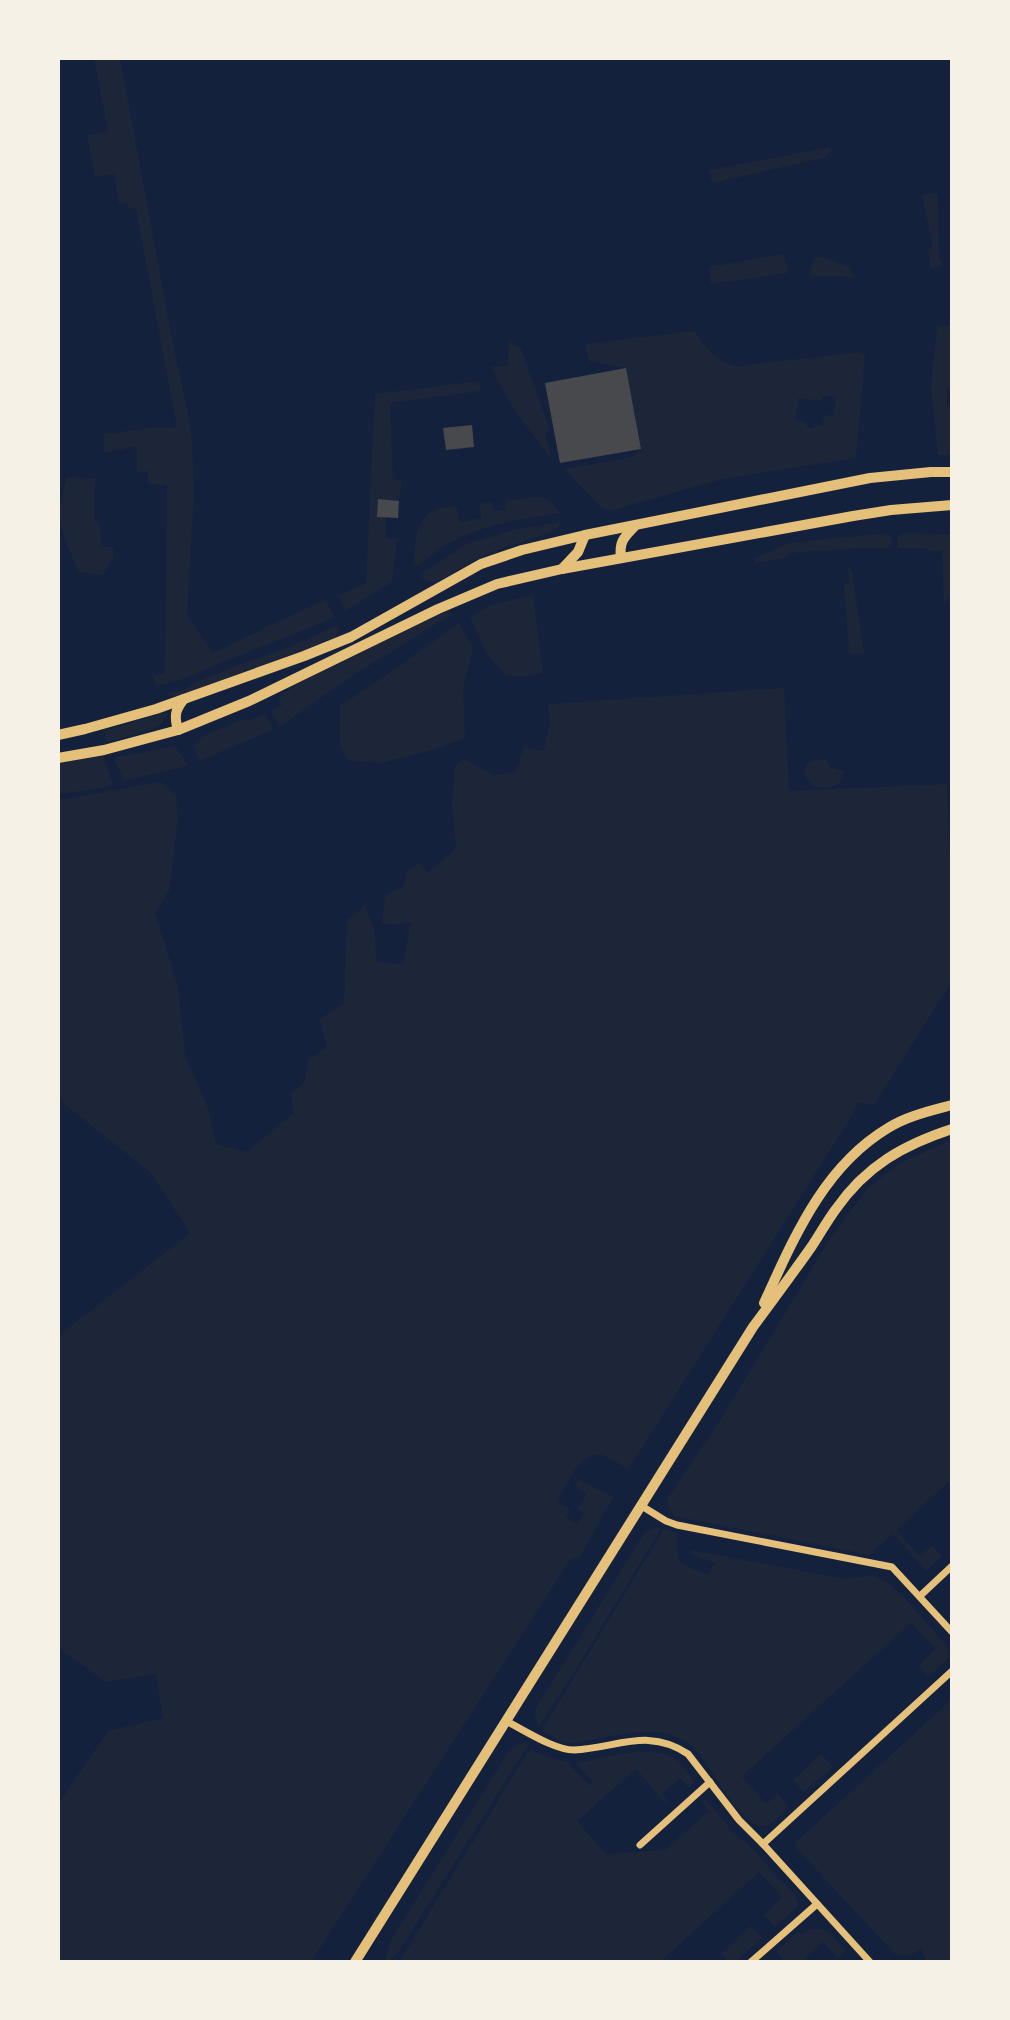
<svg xmlns="http://www.w3.org/2000/svg" width="1010" height="2020" font-family="'Exo 2',sans-serif">
	<style>
		.green { fill: #1d2539; fill-rule: evenodd }
		.building { fill: #48494c }
		.lines { fill: none; stroke-linecap: round; stroke-linejoin: round }
		.minor { stroke: #e5c07b; stroke-width: 7 }
		.secondary { stroke: #e5c07b; stroke-width: 10 }
	</style>
	<rect width="100%" height="100%" fill="#14213d"/>
	<g class="green">
		<path d="M94,58h26l54,292 15,68 3,25 2,48 -7,124 26,38 94,-45 19,-8 8,17c-35,16 -71,29 -106,43 -24,9 -46,23 -72,25l-3,-10 12,-2 2,-188 -19,-1v-13l-11,1v-26l-33,7v-19l54,-7 19,1 -41,-220 -8,1 -1,-7 -8,2 -5,-30 -19,3 -8,-42 21,-3z"/>
		<polygon points="831,147 831,152 824,158 712,183 709,170"/>
		<polygon points="938,193 939,259 944,260 940,267 932,268 930,266 929,250 933,248 922,195"/>
		<polygon points="784,254 788,273 711,284 709,267"/>
		<polygon points="820,256 849,266 854,277 812,276 809,273 814,258"/>
		<polygon points="937,325 952,325 952,389 947,390 947,406 952,407 952,455 938,455 931,386"/>
		<path d="M694,331c14,19 21,31 45,35l122,-14 4,4 -9,102 -134,21 -108,31 -11,-1 -39,-40 68,-12 9,-8 -15,-81 -37,-7 -4,-17zM823,395l13,2 -2,19 -10,-1 -1,10 -8,-1 -1,4 -7,-1v-5l-12,-2 4,-22 23,3z"/>
		<polygon points="509,340 521,349 550,430 545,433 552,460 513,408 491,367 508,365"/>
		<polygon points="479,381 481,391 390,403 393,479 402,481 399,501 378,500 377,516 386,517 386,538 397,539 392,582 345,611 338,596 366,583 375,394"/>
		<polygon points="67,477 95,478 94,519 100,525 101,547 113,547 114,557 102,575 78,572 58,520 58,512"/>
		<path d="M536,497c11,1 18,7 24,16 -37,6 -76,11 -109,29 -13,7 -24,18 -37,25 0,-20 0,-49 23,-58 6,-2 13,-2 19,-3l4,16 22,-4 -3,-14 13,-2 2,9 12,-1 -1,-9z"/>
		<polygon points="562,522 555,531 489,553 436,582 427,581 419,575 466,544 513,530"/>
		<polygon points="885,533 891,538 892,548 857,548 790,553 786,558 753,564 755,558 789,543"/>
		<polygon points="903,533 952,534 952,593 944,605 942,551 930,551 928,549 898,548 897,537"/>
		<polygon points="848,567 852,572 864,653 849,654 844,585 849,584"/>
		<polygon points="533,595 543,673 521,677 505,675 487,654 470,617 491,605"/>
		<polygon points="446,612 452,614 352,676 279,727 272,711 282,705 278,698 302,679 404,630"/>
		<polygon points="459,623 473,648 463,688 465,738 432,750 381,763 349,761 340,747 340,706 385,676"/>
		<polygon points="338,625 339,631 335,637 313,646 178,697 163,694 183,690 201,680 236,666 294,645"/>
		<path d="M784,688l5,103 158,-7 5,121v76l-78,124 -16,-3 -10,20 -220,348c-7,-5 -15,-11 -23,-14 -24,-9 -39,30 -48,46l13,8 -4,7 11,7 7,-11 -7,-4 9,-15 -12,-8 4,-7 35,18 -33,60 -10,3 -259,402h-253v-158l50,-73 55,-13 -7,-44 -50,8 -48,-34v-312l132,-103 -39,-60 -93,-74v-299l103,-18 15,13 2,23 -9,73 -14,22 23,74 7,69 22,49 9,39 30,8 48,-39 -3,-19 14,-13 3,-21 19,-13 -7,-28 24,-16 3,-83 18,-14 9,23 3,33 26,2 8,-42 -16,3 -13,-2 3,-28 19,-9 2,-13 13,-10 8,10 29,-24 -4,-46 3,-37 9,-7 30,16 22,-3 8,-25 20,4 6,-29 -2,-18z"/>
		<polygon points="166,712 168,715 158,727 108,742 104,731"/>
		<polygon points="266,714 273,730 199,761 193,745 203,736 243,719 247,721"/>
		<polygon points="174,746 184,758 187,766 124,781 116,763 116,757"/>
		<polygon points="103,754 113,785 96,789 58,794 58,764"/>
		<path d="M813,760h13l5,8 13,3c-1,16 -14,18 -28,16 -9,-6 -13,-11 -10,-22z"/>
		<polygon points="947,1142 952,1142 952,1479 897,1530 919,1556 932,1545 942,1556 926,1571 893,1534 869,1555 674,1516 668,1507 667,1499 721,1419 831,1237 868,1188 900,1163"/>
		<polygon points="657,1527 661,1528 575,1671 538,1727 535,1716 536,1708 645,1532"/>
		<path d="M664,1529l14,4c-3,34 1,29 30,42l7,-12 -24,-9v-4l155,29 27,-4 15,8 15,13 45,51 1,10 -20,20 -11,-11 18,-17 -25,-26 -169,153 24,28 12,-11 10,14c-7,6 -15,18 -24,19 -25,4 -55,-67 -73,-81 -28,-21 -65,-12 -96,-6 -8,1 -17,4 -25,4 -11,0 -19,-7 -28,-13z"/>
		<path d="M952,1699v263h-23l-4,-4 -3,-10c-10,7 -14,10 -27,6l-99,-106 -1,-5z"/>
		<polygon points="529,1743 398,1953 387,1962 385,1962 391,1940 509,1751 518,1744"/>
		<path d="M530,1749l16,8 22,5 21,24 4,-4 -17,-19c29,-5 78,-22 102,-2 7,6 11,14 16,21l-5,6 -9,-10 -18,16 6,7 -3,2 -29,-34 -59,52 29,33 59,-4 44,-39 -8,-10 5,-2 25,31 18,15 45,49 4,7v5l-23,21 -11,-12 18,-18 -23,-25 -99,90h-261z"/>
		<polygon points="821,1754 833,1767 804,1792 793,1780"/>
		<polygon points="751,1926 762,1938 735,1962 729,1962 721,1953"/>
		<polygon points="820,1928 829,1933 846,1951 838,1958 823,1942 801,1962 785,1962 776,1951 798,1932 801,1935 809,1930"/>
	</g>
	<g class="building">
		<polygon points="626,368 641,449 560,463 545,383"/>
		<polygon points="472,425 474,447 446,450 443,428"/>
		<polygon points="378,499 399,501 398,518 377,517"/>
	</g>
	<g class="lines">
		<g class="minor">
			<polyline points="640,1505 666,1521 677,1525 892,1567 952,1632"/>
			<polyline points="920,1596 952,1566"/>
			<path d="M506,1721c18,9 48,29 68,29 43,-2 74,-23 114,4l51,66 24,24"/>
			<polyline points="640,1845 710,1782"/>
			<polyline points="751,1962 817,1904"/>
			<polyline points="870,1962 763,1844 952,1671"/>
		</g>
		<g class="secondary">
			<path d="M621,558c-2,-15 2,-20 13,-31"/>
			<polyline points="562,569 578,552 585,535"/>
			<path d="M178,730c-4,-14 -3,-20 6,-31"/>
			<polyline points="58,735 85,729 156,709 304,656 351,637 481,564 522,550 585,535 870,478 931,472 952,472"/>
			<polyline points="58,758 104,750 178,730 249,701 438,609 497,584 562,569 853,516 891,510 952,505"/>
			<path d="M764,1303c30,-65 59,-136 124,-175 19,-12 42,-17 64,-23"/>
			<path d="M355,1962l398,-635c20,-27 40,-54 59,-81 8,-12 15,-25 24,-37 30,-43 67,-64 116,-80"/>
		</g>
	</g>
	<rect width="1010" height="2020" fill="none" stroke="#f6f1e7" stroke-width="120"/>
</svg>
